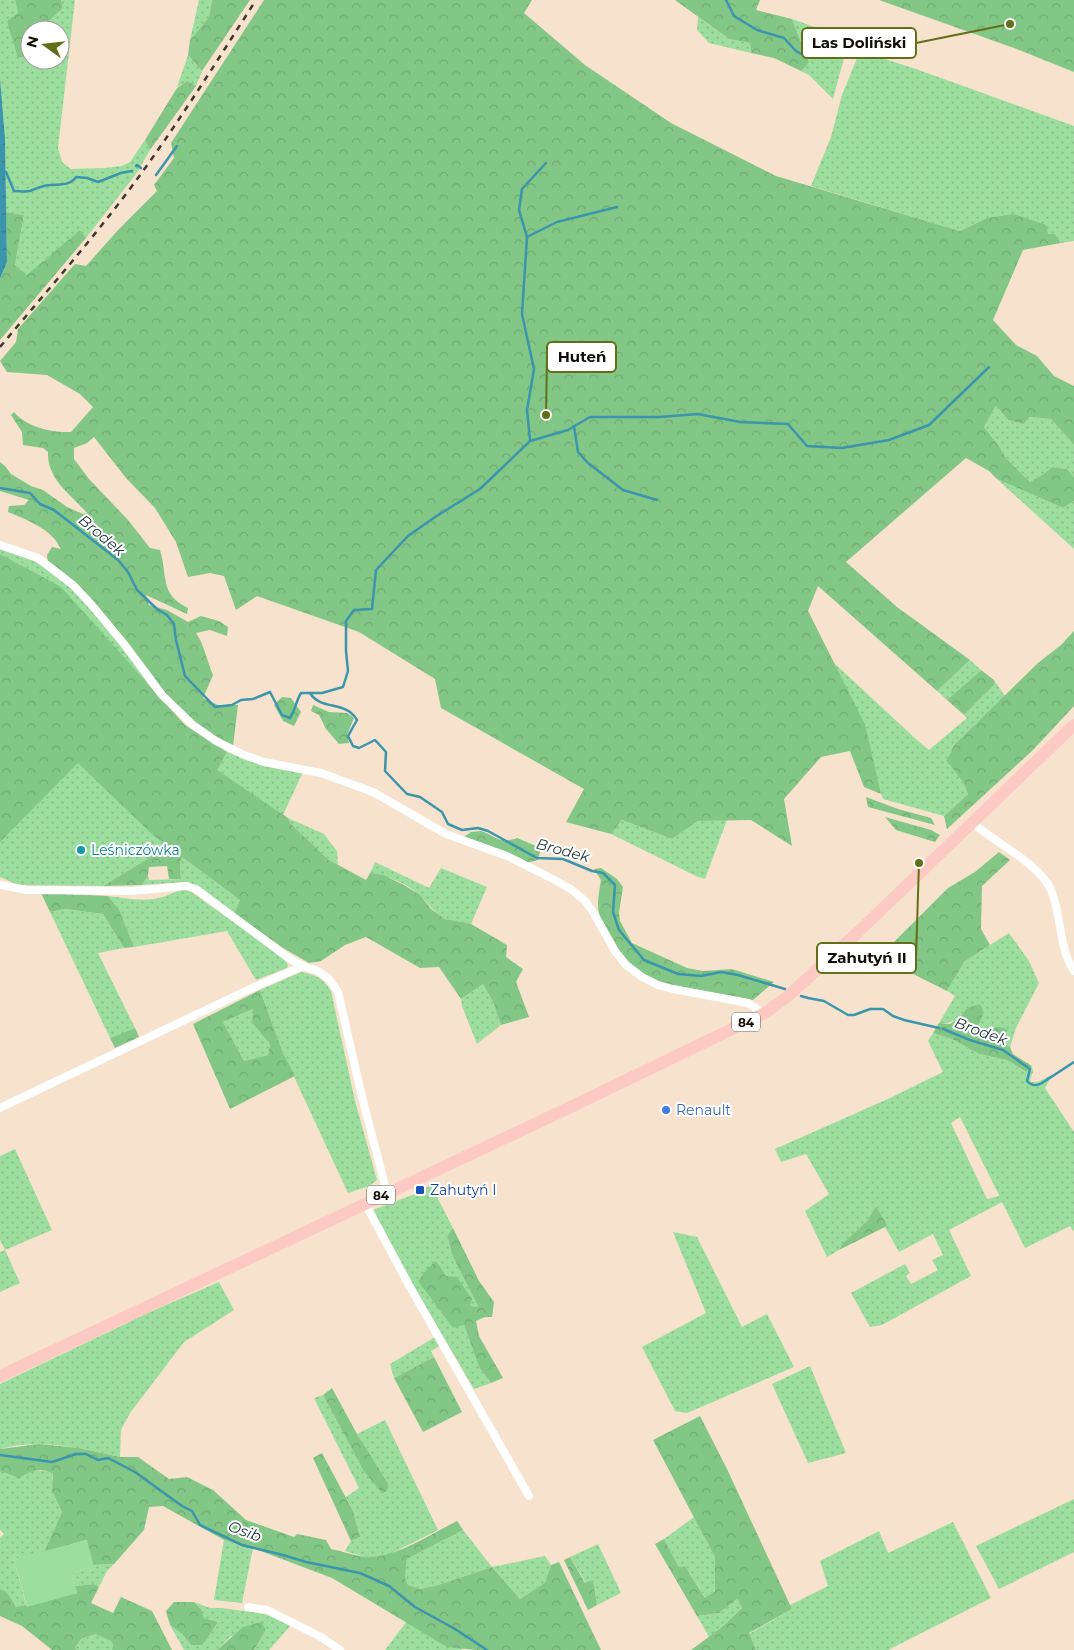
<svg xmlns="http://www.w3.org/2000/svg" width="1074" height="1650" font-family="Montserrat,sans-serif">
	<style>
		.green { fill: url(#green-dots); fill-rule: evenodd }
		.forest { fill: url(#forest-crowns); fill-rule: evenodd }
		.pitch { fill: #9cde9e }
		.water { fill: url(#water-ripples) }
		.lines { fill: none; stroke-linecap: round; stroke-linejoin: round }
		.stream { stroke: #3a95ad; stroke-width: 2.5 }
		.minor { stroke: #fff; stroke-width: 8 }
		.primary { stroke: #fdcac3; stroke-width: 12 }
		.rail { stroke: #40372e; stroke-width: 2.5; stroke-dasharray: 6 6; stroke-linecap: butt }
		.culture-dot { fill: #0f9aa8; stroke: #fff; stroke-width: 2 }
		.shop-dot { fill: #3f7fe0; stroke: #fff; stroke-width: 2 }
		.transit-dot { fill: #1a4fb4; stroke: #fff; stroke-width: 2 }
		.labels { text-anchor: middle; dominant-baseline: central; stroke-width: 4; stroke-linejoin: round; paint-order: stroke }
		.shield { fill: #fff; stroke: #5a5651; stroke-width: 1 }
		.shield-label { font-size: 12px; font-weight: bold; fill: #140d07 }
		.culture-label { font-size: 14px; fill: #0d838f; stroke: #fff; text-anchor: start }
		.shop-label { font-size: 14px; fill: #366cbe; stroke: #fff; text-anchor: start }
		.transit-label { font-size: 14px; fill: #164399; stroke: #fff; text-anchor: start }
		.water-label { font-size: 15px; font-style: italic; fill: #1e3339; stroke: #fff }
		.leader { fill: none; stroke: #626f19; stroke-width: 2 }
		.callout-dot { fill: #626f19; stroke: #fff; stroke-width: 2 }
		.callout { fill: #fff; stroke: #626f19; stroke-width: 2 }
		.callout-label { font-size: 15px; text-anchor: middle; font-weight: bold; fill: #140d07 }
	</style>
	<defs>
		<pattern id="green-dots" width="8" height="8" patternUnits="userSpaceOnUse" patternTransform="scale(1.25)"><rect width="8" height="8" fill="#9cde9e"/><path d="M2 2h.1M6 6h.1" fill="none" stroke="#86bd87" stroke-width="1.8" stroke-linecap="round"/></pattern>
		<pattern id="forest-crowns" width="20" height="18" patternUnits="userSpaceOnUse" patternTransform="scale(1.25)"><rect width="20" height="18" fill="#83c786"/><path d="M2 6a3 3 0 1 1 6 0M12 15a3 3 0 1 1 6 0" fill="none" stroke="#70aa72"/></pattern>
		<pattern id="water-ripples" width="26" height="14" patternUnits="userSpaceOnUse" patternTransform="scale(1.25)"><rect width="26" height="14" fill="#3a95ad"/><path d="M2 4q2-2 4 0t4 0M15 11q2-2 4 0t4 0" fill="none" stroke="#30788b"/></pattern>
	</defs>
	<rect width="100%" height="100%" fill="#f7e2cd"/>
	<g class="green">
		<polygon points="0,0 15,0 18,13 18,58 30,56 30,60 60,60 60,30 43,30 46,24 63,8 61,0 75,0 58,148 62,162 71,169 104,168 122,166 130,162 145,140 150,150 140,167 140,169 86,238 80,230 27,276 15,265 24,215 6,212 5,138 0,78"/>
		<polygon points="199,0 212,0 209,17 190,40"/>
		<polygon points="698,17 729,39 750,43 751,53 709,43 697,30"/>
		<polygon points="792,19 849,39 833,99 809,75 801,71 809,61"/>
		<polygon points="860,51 916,69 1074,126 1074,241 1061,243 1055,234 1048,234 987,218 960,231 811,186 831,137 842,95"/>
		<polygon points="188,55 202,71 196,86 187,81 177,87"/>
		<polygon points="996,406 1008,420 1024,424 1030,417 1051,419 1074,445 1074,477 1067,469 1052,467 1042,475 1030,482 1006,458 999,446 984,427"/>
		<polygon points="997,479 1063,508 1074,501 1074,549"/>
		<polygon points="0,549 34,561 73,585 75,592 120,644 147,682 112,727 167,845 157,853 103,886 18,885 0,877"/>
		<polygon points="970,660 981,670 947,700 937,691"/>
		<polygon points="835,664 917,740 929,750 967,718 964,715 994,685 994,680 1005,696 954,745 948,760 963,782 968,794 944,816 883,799"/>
		<polygon points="227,752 251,761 303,772 283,815 216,770"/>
		<polygon points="288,818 324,834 337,851 338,865 329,860 291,824"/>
		<polygon points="622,820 672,839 698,821 727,820 705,879 696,876 611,834"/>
		<polygon points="182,857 240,900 234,913 188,882 142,885 148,875 149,880 181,879 180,864"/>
		<path d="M375,862l54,26 12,-20 46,19 -16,37c-9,-1 -20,-2 -28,-6 -9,-6 -15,-15 -23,-22 -12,-13 -33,-20 -50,-23z"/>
		<path d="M181,889l9,2 94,67 4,7 -1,3 -31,12 -29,-49 -93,16 -15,-38 -11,-13c30,4 46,8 73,-7z"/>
		<polygon points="65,909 103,914 124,948 98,953 135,1028 110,1038 50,912"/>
		<path d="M1009,933l20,28 10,22 -23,45 -6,19 -11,-6 -5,-14 -10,6 -9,-3 -8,-22c-8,11 -14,16 -28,15l16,-27 -8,-5 18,-30z"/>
		<path d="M301,972c15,3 22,6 30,19l24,110 22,79 -8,6 -21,7 -65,-140 -23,-63z"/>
		<polygon points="483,984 493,1002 501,1025 477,1044 462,1006 461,999"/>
		<polygon points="253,1009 252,1023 270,1044 268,1055 244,1061 223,1022"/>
		<path d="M933,1033l19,6 27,15 28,6 18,12 7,-6 1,6 -3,7 1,3h7l15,-8 -8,14 29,44v98l-1,1 -3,-5 -45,22 -23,-46 -53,28 22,46 -89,49 -12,2 -19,-34 54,-29 5,9 -4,3 5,8 27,-14 -6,-10 11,-5 -10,-21 -34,18 -14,-25 1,-2 -10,-19 -9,15 -25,23 -3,6 -12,7 -22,-46 24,-17 -23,-40 -25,8 -6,-13 115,-51 53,-26 -15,-31zM960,1117l39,78v1l-12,3 -36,-76z"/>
		<polygon points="15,1149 52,1230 5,1250 20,1283 0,1292 0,1252 5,1250 0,1240 0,1156"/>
		<polygon points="431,1185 453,1228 447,1236 453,1257 478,1306 474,1307 470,1305 457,1277 464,1325 479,1367 491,1383 474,1389 409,1278 373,1210 415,1194"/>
		<polygon points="673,1232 697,1237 742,1327 767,1314 794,1367 687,1413 675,1411 642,1347 706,1313"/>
		<path d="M219,1282l15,28 -50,32 -54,71 -9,17 -1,27c-39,-9 -80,-19 -120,-8v-65l152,-73z"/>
		<polygon points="435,1337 439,1346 431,1351 434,1357 394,1378 390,1364"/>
		<polygon points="810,1366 846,1453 808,1463 772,1384"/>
		<polygon points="323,1395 363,1470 388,1483 357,1434 385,1420 438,1530 388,1555 368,1558 345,1551 351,1541 360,1537 353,1511 346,1497 359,1488 314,1398"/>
		<polygon points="0,1471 48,1471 53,1474 52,1491 62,1512 44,1552 14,1559 26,1605 16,1607 7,1592 0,1589 0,1538 4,1534 0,1530"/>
		<polygon points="1074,1499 1074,1552 999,1589 976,1546"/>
		<polygon points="694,1517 715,1557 715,1590 706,1599 685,1566 679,1567 664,1539"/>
		<polygon points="953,1522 991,1598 888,1650 756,1650 749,1634 792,1609 790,1605 828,1586 820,1561 879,1531 888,1553"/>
		<polygon points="463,1530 492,1567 545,1556 551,1565 546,1583 520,1599 492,1567 435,1586 420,1589 408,1585 405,1578 407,1559"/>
		<polygon points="224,1540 253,1548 242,1603 214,1600"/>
		<polygon points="598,1544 621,1593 597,1605 593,1580 586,1583 570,1557"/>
		<polygon points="114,1564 107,1571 99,1587 94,1584 75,1586 72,1573 93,1567 93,1565"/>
		<polygon points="737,1599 742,1608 722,1627 709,1637 697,1616 719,1613"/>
		<polygon points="194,1602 210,1608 222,1608 265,1614 291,1625 269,1650 254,1650 266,1630 231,1636 217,1650 184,1650 170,1625 182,1634 191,1645 203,1645 218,1622 204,1618 201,1609"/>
		<polygon points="407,1621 447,1646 464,1647 461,1650 385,1650"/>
		<polygon points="95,1634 113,1642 112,1650 77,1650 75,1648 81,1639"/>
	</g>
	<g class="forest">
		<polygon points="15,0 61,0 63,8 46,24 43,30 30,30 30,56 18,58 7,21 18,13"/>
		<polygon points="212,0 250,0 202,71 188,55 190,40 209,17"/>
		<path d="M264,0h268l-8,13 61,52 86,58 105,53 184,55 27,-13 27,-4 32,11 2,9h7l6,9 -38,7 -30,70 23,25 21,11 17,20 20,10v59l-23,-26 -21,-2 -6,7 -16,-4 -12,-14 -12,21 15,19 7,12 24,24 12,-7 10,-8 15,2 7,8v24l-11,7 -66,-29 -8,-8 -23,-13 -120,104 51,45 73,53 -33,31 -119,-105 -10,25 57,113 16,70 -17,-7 -14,-36 -29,6 -37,42 8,47 -41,-26 -53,1 -26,18 -50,-19 -11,14 -45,-12 18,-33 -143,-81 -6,-29 -76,-47 -102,-36 -21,14 -12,-34 -14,-3 -22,4 -12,-35 -21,-34 -29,-30 -32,-41 -7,6 -13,5v11l15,20 39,41 22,28 10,2c8,26 -1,44 28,58l-1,6 -41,-19 3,10 18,5 21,12 13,-6 18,5 9,6 -1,9 -17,-6 -14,3c8,11 11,28 17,42l-10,23 15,7h20l-5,41 -32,-17 -47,-46 -37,-48 -69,-73 -1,-7 5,-8 9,2c-9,-20 -34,-29 -53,-37l1,-6 15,-1 5,-5 -29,-9v-29l5,4 6,8 20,12 12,4 24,17 16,7 4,-1c-16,-19 -40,-33 -39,-61l-5,-4 -20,-3 -1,-13 -11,-17 3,-3c12,15 39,21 57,20l22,-25 -13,-13 -33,-19 -40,-3 -7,-11 16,-19 2,-13 57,-65 11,2 33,-37 38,-38 -3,-6 20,-27 -3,-15z"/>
		<polygon points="675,0 760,0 756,10 792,19 809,62 801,71 774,58 751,53 750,43 729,39"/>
		<polygon points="879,0 1074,0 1074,72 1014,48"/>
		<polygon points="187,81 196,86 150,150 145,140 177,88"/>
		<polygon points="6,212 24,215 15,265 27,275 80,230 86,238 0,340 0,279 7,262"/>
		<polygon points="0,554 61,587 185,725 227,752 217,770 288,818 291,824 329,860 366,880 370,873 383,875 404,885 420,895 431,909 445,919 471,924 507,945 506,957 523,969 516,982 529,1017 501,1025 493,1002 483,984 461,999 439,967 420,968 366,937 345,945 321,961 309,963 283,948 234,913 240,900 182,857 180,864 181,879 169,879 167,866 149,867 148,875 142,885 103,886 157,853 167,845 154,836 78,763 0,842"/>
		<polygon points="1074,631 1074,706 1033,750 947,829 944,816 968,794 963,782 947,761 954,745 1038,663 1061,645"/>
		<polygon points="981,670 994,680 994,685 964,715 947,700"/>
		<polygon points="282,697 291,698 301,712 294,726 283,721 274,705"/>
		<polygon points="313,705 329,712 347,713 354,718 347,735 349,743 339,744 326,729 319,715 311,711"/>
		<polygon points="866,797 898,809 931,818 935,825 868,807"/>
		<polygon points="885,817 931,830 940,835 935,842 896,830"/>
		<path d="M481,831c16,5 17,14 36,7l24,10 -3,12 -11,3 -65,-25 9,-6z"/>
		<polygon points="999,852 1010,860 982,886 981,929 990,945 965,961 947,991 889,962 859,950 870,944 886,950 948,888 975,872"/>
		<path d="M601,868l16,11 6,8 -4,26 1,8 12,22 55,25 16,3 29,-2 42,13 -21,18c-13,-2 -26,-5 -38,-7 -45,-6 -80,-11 -104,-55 -15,-27 -15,-27 -10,-58l-7,-11z"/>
		<polygon points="41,893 108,896 119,909 134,947 124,948 103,914 65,909 50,912"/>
		<path d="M260,990l23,63 12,23 -65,33 -37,-85zM253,1009l-1,14 18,21 -2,11 -24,6 -21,-39z"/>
		<path d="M980,1004c7,10 0,17 -5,26l9,3c9,-5 14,-9 24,-3l-9,11 11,6 3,7 19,12 -6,6 -19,-12 -28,-6 -27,-15 -19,-6 6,-10 11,1 10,-7 7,-9z"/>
		<polygon points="135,1028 139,1037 115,1048 110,1038"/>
		<polygon points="876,1206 887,1225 885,1227 839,1250 842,1244 867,1221"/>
		<polygon points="453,1228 479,1281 494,1302 492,1317 485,1317 476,1321 479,1336 503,1378 491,1383 479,1367 464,1325 453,1328 418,1281 427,1269 436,1261 446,1276 457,1277 472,1299 470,1305 474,1307 478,1306 453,1257 447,1236"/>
		<polygon points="434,1357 462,1412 423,1432 394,1378"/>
		<polygon points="332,1388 357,1434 388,1483 387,1491 382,1493 363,1470 323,1395"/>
		<polygon points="700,1416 727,1469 792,1609 749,1633 756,1650 691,1650 722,1627 742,1608 737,1599 719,1613 697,1616 655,1544 664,1539 679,1567 685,1566 705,1598 715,1591 715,1557 653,1440"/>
		<path d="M39,1444l40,4 41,9h18l31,22 18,-2 26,13 33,30 48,17 3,-3 29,6 5,9c12,2 29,9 39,8 26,0 63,-24 87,-36l6,9 -56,29 -2,19 3,7 12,4 15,-3 57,-19 28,32 25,-16 6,-18 8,-3 42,88h-125l-29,-3 -115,-69 -79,-30 -29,-8 -61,-34 -14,1 -5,23 -30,34 -21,1 -7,-25 -42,12 18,-40 -10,-21 1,-17c-10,-7 -24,-3 -33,4l-20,-7v-22z"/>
		<polygon points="322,1453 353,1511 360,1537 351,1541 313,1458"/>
		<polygon points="570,1557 585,1583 593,1580 597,1605 588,1610 564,1560"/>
		<polygon points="94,1584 99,1587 91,1603 113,1613 121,1597 152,1611 172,1650 112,1650 113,1642 95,1634 81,1639 75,1648 77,1650 52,1650 22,1626 0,1616 0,1589 7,1592 16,1607 26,1605 27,1606 77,1593 75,1586"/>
		<polygon points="174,1602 194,1602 201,1609 204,1618 218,1622 203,1645 191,1645 182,1634 170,1625 166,1611"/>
		<polygon points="261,1622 266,1630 254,1650 217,1650 243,1627"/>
	</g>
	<polygon class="pitch" points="87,1540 94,1567 72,1573 77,1593 27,1607 14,1559"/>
	<polygon class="water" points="0,78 5,138 7,262 0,279"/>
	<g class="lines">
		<g class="stream">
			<polyline points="726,0 734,16 757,30 784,38 796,51 805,56"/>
			<polyline points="136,166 137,165 141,168"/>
			<path d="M0,171l6,1 8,19c5,0 12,1 16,0 6,-2 13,-6 20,-6 10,-1 20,1 26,-8l11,1 11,4 23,-9 11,-2"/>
			<polyline points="156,175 177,146"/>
			<polyline points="527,237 519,210 522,189 546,163"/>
			<polyline points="574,426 578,452 588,463 623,490 657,500"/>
			<polyline points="530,440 527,410 534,369 522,314 527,237 557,222 617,207"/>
			<path d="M0,488l30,5 10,11 14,6 64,50 10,12 9,18 20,19 10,6 7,9 2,16 9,36 30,31 17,-2 9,-5 12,-1 17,-7 12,23 8,3c5,-7 6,-17 11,-25h9c11,18 35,7 47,27l-9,16 5,10 6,2 16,-8 11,12 -1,19 22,23 13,3 22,15 6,12 14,6 16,-2 10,3 49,27 26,1 29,12 11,2 12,12 -2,27 6,18 25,30 34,14 23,2 20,-4 17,3 47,14"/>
			<polyline points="310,693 322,693 343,687 348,671 346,651 346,621 354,610 372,609 376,570 408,536 435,517 480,489 530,441 568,430 590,417 659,417 698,414 740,422 788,424 807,446 842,448 889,440 929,425 989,367"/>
			<polyline points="801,996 808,998 824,1001 848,1015 854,1015 870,1009 883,1009 893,1016 904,1020 939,1028"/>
			<path d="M943,1029l27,11 33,10 27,19 -3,12c4,5 10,5 15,2l32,-21"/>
			<polyline points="0,1455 52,1462 76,1454 86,1454 98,1460 108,1458 135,1472 182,1506 192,1511 200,1525 242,1545 283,1555 306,1562 360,1573 389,1586 415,1607 455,1629 487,1650"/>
		</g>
		<g class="minor">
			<polyline points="0,545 38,558 73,585 91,604 124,644 162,695 193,725 216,741 244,755 264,762 321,773 373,792 446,834 507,856 553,879 572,890 585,901 593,912 615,951 626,965 642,977 658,985 673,989 748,1003 757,1009 761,1015"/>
			<path d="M973,823c22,20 66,40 78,67 11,26 7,56 23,81"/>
			<polyline points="0,885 27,890 131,891 186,886 196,889 287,957 303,966 318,971 329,979 338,992 362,1097 387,1193"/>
			<polyline points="0,1108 250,989 303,966"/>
			<polyline points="365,1203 410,1287 529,1496"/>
			<polyline points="248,1607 267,1610 321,1637 340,1650"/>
		</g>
		<polyline class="primary" points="0,1376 577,1104 765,1013 787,997 855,935 1074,725"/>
		<path class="rail" d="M0,347c41,-49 84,-98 123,-149 48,-63 90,-131 133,-198"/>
	</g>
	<circle class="culture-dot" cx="81" cy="850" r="5"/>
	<circle class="shop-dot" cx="666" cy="1110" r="5"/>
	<rect class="transit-dot" x="415" y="1185" width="10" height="10" rx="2.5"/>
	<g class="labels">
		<g class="shield">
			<rect x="732" y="1012.5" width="28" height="19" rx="4"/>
			<rect x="367" y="1185.5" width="28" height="19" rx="4"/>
		</g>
		<g class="shield-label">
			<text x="746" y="1022">84</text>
			<text x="381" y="1195">84</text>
		</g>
		<g class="culture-label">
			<text x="91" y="850">Leśniczówka</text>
		</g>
		<g class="shop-label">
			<text x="676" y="1110">Renault</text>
		</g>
		<g class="transit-label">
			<text x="430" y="1190">Zahutyń I</text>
		</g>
		<g class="water-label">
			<text transform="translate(102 535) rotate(40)">Brodek</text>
			<text transform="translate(563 850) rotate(15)">Brodek</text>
			<text transform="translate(981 1031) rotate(20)">Brodek</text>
			<text transform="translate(245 1531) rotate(20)">Osib</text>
		</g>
	</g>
	<path class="leader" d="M1010 24L916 43M546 415L547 357M919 863L916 958"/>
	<g class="callout-dot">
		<circle cx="1010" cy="24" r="5"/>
		<circle cx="546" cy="415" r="5"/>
		<circle cx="919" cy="863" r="5"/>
	</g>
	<g class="callout">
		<rect x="802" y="28" width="114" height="30" rx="5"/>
		<rect x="547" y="342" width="69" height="30" rx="5"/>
		<rect x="817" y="943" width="99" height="30" rx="5"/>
	</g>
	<g class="callout-label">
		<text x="859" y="48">Las Doliński</text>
		<text x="582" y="362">Huteń</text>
		<text x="867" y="963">Zahutyń II</text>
	</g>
	<g transform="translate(45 45) rotate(285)"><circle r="24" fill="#ffffff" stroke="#a19e9c"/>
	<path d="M0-4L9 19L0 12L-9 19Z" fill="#626f19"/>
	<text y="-8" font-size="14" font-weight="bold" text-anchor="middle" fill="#140d07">N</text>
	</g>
</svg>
